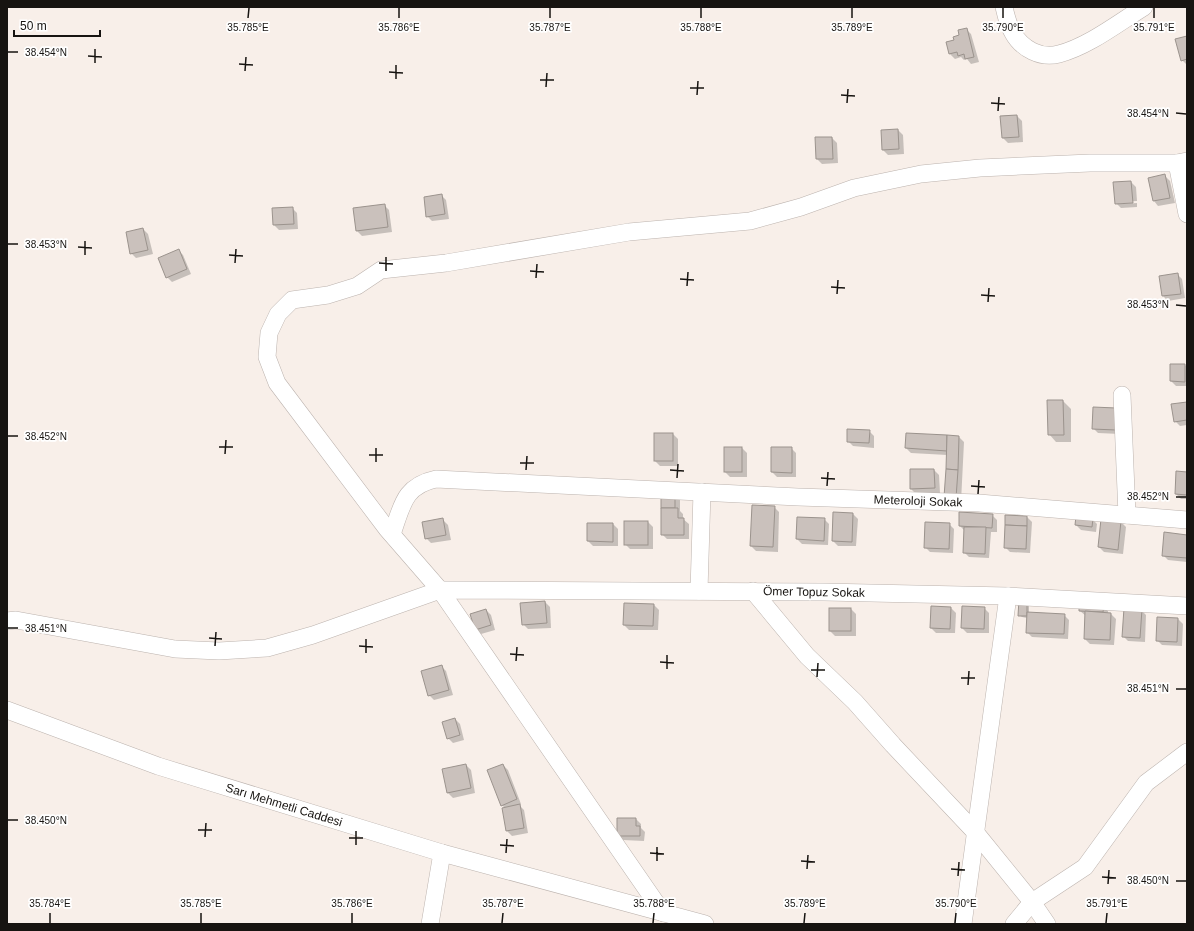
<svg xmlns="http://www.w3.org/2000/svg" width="1194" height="931" font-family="Helvetica,sans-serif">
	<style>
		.shadow { fill: #0003 }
		.building { fill: #cac1bc; stroke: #9b938d }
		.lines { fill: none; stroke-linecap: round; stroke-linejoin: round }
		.minor-casing { stroke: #bcb3ae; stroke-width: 18 }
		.minor { stroke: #fff; stroke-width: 17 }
		.ticks { fill: none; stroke: #171411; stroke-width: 1.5 }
		.labels { text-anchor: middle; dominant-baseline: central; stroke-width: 3.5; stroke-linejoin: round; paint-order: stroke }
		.street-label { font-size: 12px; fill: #171411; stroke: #fff }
		.ticks-label { font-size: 10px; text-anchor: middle; fill: #171411; stroke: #fff; stroke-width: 3.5; stroke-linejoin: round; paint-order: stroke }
	</style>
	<rect width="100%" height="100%" fill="#f8efe9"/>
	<g class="shadow">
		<polygon points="966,29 971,34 979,62 971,64 967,59 964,60 961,57 955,59 950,54 955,41"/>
		<polygon points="1187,37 1187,65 1182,60"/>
		<polygon points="1017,116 1022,121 1023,142 1008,143 1003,138 1001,117"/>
		<polygon points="898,130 903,135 904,154 888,155 883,150"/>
		<polygon points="816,138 832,138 837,143 838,163 822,164 817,159"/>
		<polygon points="1165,176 1170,181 1175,203 1158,206 1154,201"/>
		<polygon points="1131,182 1136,187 1137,201 1119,202 1119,204 1137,203 1137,207 1121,208 1116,203"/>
		<polygon points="441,195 446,200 449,219 432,221 427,216"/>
		<polygon points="384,205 389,210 392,232 362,236 357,231"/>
		<polygon points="292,208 297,213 298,229 279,230 274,225"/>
		<polygon points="143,229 148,234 153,254 136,258 131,253"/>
		<polygon points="178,250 183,255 191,274 172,282 167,277"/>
		<polygon points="1177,274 1182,279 1185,298 1168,301 1163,296"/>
		<polygon points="1185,365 1187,367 1187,386 1176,386 1171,381"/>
		<polygon points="1063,401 1071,409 1071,442 1056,442 1049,434"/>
		<polygon points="1187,403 1187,425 1180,426 1175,421"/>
		<polygon points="1116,409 1120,434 1098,433 1093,428"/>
		<polygon points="869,431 874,436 874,448 853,446 848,441"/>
		<polygon points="673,434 678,439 678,466 660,466 655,461"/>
		<polygon points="907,434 959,437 964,442 961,502 950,502 947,455 911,453 906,448"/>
		<polygon points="725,448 742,448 747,453 747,477 730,477 725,472"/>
		<polygon points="791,448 796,453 796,477 777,477 772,472"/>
		<polygon points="911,470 934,470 939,475 940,493 916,494 911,489"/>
		<polygon points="1187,473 1187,499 1181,499 1176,494"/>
		<polygon points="675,495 680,500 680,511 683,514 683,519 689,524 689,539 667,539 662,534"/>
		<polygon points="774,507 779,512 778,552 756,551 751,546"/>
		<polygon points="853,514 858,519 856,546 838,546 833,541"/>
		<polygon points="992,515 997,520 997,532 991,532 989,558 969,557 964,552 965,531 960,526"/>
		<polygon points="1027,517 1032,522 1030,553 1010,552 1005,547"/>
		<polygon points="824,519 829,524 828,545 802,544 797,539"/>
		<polygon points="1092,519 1097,524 1096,532 1081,530 1076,525"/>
		<polygon points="443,520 448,525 451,540 431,543 426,538"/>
		<polygon points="648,522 653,527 653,549 630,549 625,544"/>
		<polygon points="1121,522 1126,527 1123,554 1104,552 1099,547"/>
		<polygon points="613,524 618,529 618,546 593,546 588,541"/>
		<polygon points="949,524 954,529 953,553 930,552 925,547"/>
		<polygon points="1187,536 1187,562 1168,560 1163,555"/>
		<polygon points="545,602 550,607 551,628 528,629 523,624"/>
		<polygon points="1029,603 1029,613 1064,615 1069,620 1068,639 1032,637 1027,632 1027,618 1022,617 1019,615"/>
		<polygon points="654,605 659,610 658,630 629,630 624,625"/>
		<polygon points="1103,606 1108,611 1108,613 1111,614 1116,619 1114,645 1090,644 1085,639 1086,616 1080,611"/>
		<polygon points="951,608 956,613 955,633 936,633 931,628"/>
		<polygon points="984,608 989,613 989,633 967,633 962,628"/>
		<polygon points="851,609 856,614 856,636 835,636 830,631"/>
		<polygon points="486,610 491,615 495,630 481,634 476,629"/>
		<polygon points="1141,610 1146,615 1145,642 1128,641 1123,636"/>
		<polygon points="1178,619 1183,624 1182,646 1162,645 1157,640"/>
		<polygon points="441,666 446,671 453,695 434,700 429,695"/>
		<polygon points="455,719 460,724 464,740 453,743 448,738"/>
		<polygon points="466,765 471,770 475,793 453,798 448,793 443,770"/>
		<polygon points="503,765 508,770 521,804 519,805 524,810 528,833 512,836 507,831 503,808 505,808 502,805"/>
		<polygon points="636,819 641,824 641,828 645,832 644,841 623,840 618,835"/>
	</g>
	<g class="building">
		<polygon points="967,28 974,57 965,59 964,54 958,56 957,52 949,54 946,42 954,40 953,37 959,35 958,30"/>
		<polygon points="1187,36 1187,59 1181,61 1175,39"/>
		<polygon points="1017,115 1019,137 1002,138 1000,116"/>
		<polygon points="898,129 899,149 882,150 881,130"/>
		<polygon points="815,137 832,137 833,159 816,159"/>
		<polygon points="1165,174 1170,198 1153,201 1148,178"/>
		<polygon points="1131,181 1133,203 1115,204 1113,182"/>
		<polygon points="442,194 445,214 426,217 424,197"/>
		<polygon points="385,204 388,227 356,231 353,208"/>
		<polygon points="293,207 294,224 273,225 272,208"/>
		<polygon points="143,228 148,250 130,254 126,232"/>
		<polygon points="179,249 187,269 166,278 158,258"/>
		<polygon points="1178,273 1181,294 1162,296 1159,276"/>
		<polygon points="1170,364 1185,364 1185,382 1170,381"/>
		<polygon points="1047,400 1063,400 1064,435 1048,435"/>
		<polygon points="1187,402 1187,420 1174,422 1171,404"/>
		<polygon points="1093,407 1116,408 1116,430 1092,429"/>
		<polygon points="847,429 870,430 869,443 847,442"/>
		<rect x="654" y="433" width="19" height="28"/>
		<polygon points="906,433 947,435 947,451 905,448"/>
		<polygon points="947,435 959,436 958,470 946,469"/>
		<rect x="724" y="447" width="18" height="25"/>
		<polygon points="771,447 792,447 792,473 771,472"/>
		<polygon points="910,469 934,469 935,488 910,489"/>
		<polygon points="946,469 958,470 956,498 944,497"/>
		<polygon points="1176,471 1187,472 1187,495 1175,494"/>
		<rect x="661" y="494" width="14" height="14"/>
		<polygon points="752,505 775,506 773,547 750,546"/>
		<polygon points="661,508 678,508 678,518 684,518 684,535 661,535"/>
		<polygon points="833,512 853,513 852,542 832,541"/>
		<polygon points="959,512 993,514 992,528 959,526"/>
		<polygon points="1005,515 1027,516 1027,526 1005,525"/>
		<polygon points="1076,516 1093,518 1092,527 1075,525"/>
		<polygon points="797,517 825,518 824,541 796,539"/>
		<polygon points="443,518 446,535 425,539 422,522"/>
		<polygon points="1101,519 1121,521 1118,550 1098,547"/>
		<rect x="624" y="521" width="24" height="24"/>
		<polygon points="925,522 950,523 949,549 924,548"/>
		<polygon points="587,523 613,523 613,542 587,541"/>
		<polygon points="1005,525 1027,526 1026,549 1004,548"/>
		<polygon points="964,527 986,527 985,554 963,553"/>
		<polygon points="1164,532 1187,535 1187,558 1162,556"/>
		<polygon points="1019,599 1027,600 1027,616 1018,616"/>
		<polygon points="545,601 547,623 522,625 520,603"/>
		<polygon points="624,603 654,604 653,626 623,625"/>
		<polygon points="1079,604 1104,605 1103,612 1079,611"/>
		<polygon points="931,606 951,607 950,629 930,628"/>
		<polygon points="962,606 985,607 984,629 961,628"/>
		<rect x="829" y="608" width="22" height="23"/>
		<polygon points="1124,608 1142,609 1140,638 1122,637"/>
		<polygon points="486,609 491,625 475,630 470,614"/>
		<polygon points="1085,611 1111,613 1110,640 1084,639"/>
		<polygon points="1027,612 1065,614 1064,634 1026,633"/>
		<polygon points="1157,617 1178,618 1177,642 1156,641"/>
		<polygon points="442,665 449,690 428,696 421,671"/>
		<polygon points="455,718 460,735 447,739 442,722"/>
		<polygon points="466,764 471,788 447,793 442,769"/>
		<polygon points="503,764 517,799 501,806 487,770"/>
		<polygon points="520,804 524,828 506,831 502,808"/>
		<polygon points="617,818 636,818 636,826 640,826 640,836 617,836"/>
	</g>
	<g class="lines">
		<g class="minor-casing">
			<g id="minor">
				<path d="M1004,7c2,9 4,18 9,26 9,16 28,26 46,21 30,-8 59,-31 85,-47"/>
				<polyline points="1177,163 1187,214"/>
				<polyline points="1122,395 1127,515"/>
				<path d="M392,534c10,-27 11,-48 44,-55l362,18 181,6 208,17"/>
				<polyline points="699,591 702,492"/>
				<polyline points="753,591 807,656 855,702 893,745 976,833 1032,902 1047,924"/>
				<polyline points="7,621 16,620 175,649 219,651 267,648 313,635 440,590 824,592 1008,596 1187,606"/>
				<polyline points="7,710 158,766 442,853 705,924"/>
				<polyline points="663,913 440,590 387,529 277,383 267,357 269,333 278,314 292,300 328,295 357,286 381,270 446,263 629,232 750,221 801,207 854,188 921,174 980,168 1090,163 1177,163 1187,161"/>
				<polyline points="430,924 442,853"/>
				<polyline points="963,924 1008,596"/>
				<polyline points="1014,924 1032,902 1085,867 1146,783 1187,752"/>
			</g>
		</g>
		<use href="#minor" class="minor"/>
	</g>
	<path class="ticks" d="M248,18l1,-10M399,18v-10M550,18v-10M701,18v-10M852,18v-10M1003,18v-10M1154,18v-10M8,52h10M88,56l14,1M95,63v-14M239,64l14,1M245,71l1,-14M389,72l14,1M396,79v-14M540,80h14M546,87l1,-14M690,88h14M697,95l1,-14M841,95l14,1M847,103l1,-14M991,103l14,1M998,111l1,-14M1176,113l10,1M8,244h10M78,247l14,1M85,255v-14M229,255l14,1M235,263l1,-14M379,263l14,1M386,271v-14M530,271l14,1M536,278l1,-14M680,279l14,1M687,286l1,-14M831,287l14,1M837,294l1,-14M981,295l14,1M988,302l1,-14M1176,305l10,1M8,436h10M219,447h14M225,454l1,-14M369,455h14M376,462v-14M520,463h14M526,470l1,-14M670,470l14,1M677,478l1,-14M821,478l14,1M827,486l1,-14M971,486l14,1M978,494l1,-14M1176,497h10M8,628h10M209,638l13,1M215,646l1,-14M359,646l14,1M366,653v-14M510,654l14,1M516,661l1,-14M660,662l14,1M667,669v-14M811,670h14M817,677l1,-14M961,678h14M968,685l1,-14M1176,689h10M8,820h10M198,830h14M205,837l1,-14M349,838h14M356,845v-14M500,845l14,1M506,853l1,-14M650,853l14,1M657,861v-14M801,861l14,1M807,869l1,-14M951,869l14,1M958,876l1,-14M1102,877l14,1M1176,881h10M1108,884l1,-14M50,923v-10M201,923v-10M352,923v-10M502,923l1,-10M653,923l1,-10M804,923l1,-10M955,923l1,-10M1106,923l1,-10"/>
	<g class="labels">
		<g class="street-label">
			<text transform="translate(918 501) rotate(2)">Meteroloji Sokak</text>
			<text transform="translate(814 592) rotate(1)">Ömer Topuz Sokak</text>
			<text transform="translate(284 805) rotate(17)">Sarı Mehmetli Caddesi</text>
		</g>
	</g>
	<g class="ticks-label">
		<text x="248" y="31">35.785°E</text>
		<text x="399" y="31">35.786°E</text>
		<text x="550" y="31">35.787°E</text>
		<text x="701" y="31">35.788°E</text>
		<text x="852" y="31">35.789°E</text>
		<text x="1003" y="31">35.790°E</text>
		<text x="1154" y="31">35.791°E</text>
		<text x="46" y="56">38.454°N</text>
		<text x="1148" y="117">38.454°N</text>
		<text x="46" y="248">38.453°N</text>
		<text x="1148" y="308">38.453°N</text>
		<text x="46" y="440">38.452°N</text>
		<text x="1148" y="500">38.452°N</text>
		<text x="46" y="632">38.451°N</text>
		<text x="1148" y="692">38.451°N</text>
		<text x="46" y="824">38.450°N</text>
		<text x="1148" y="884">38.450°N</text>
		<text x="50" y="907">35.784°E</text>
		<text x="201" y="907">35.785°E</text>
		<text x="352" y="907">35.786°E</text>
		<text x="503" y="907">35.787°E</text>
		<text x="654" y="907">35.788°E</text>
		<text x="805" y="907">35.789°E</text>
		<text x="956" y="907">35.790°E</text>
		<text x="1107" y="907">35.791°E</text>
	</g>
	<rect width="1194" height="931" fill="none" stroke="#171411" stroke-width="16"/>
	<path d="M14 30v6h86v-6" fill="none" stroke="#171411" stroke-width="2"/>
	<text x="20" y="30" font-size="12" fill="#171411" stroke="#ffffff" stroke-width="3" paint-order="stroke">50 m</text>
</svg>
